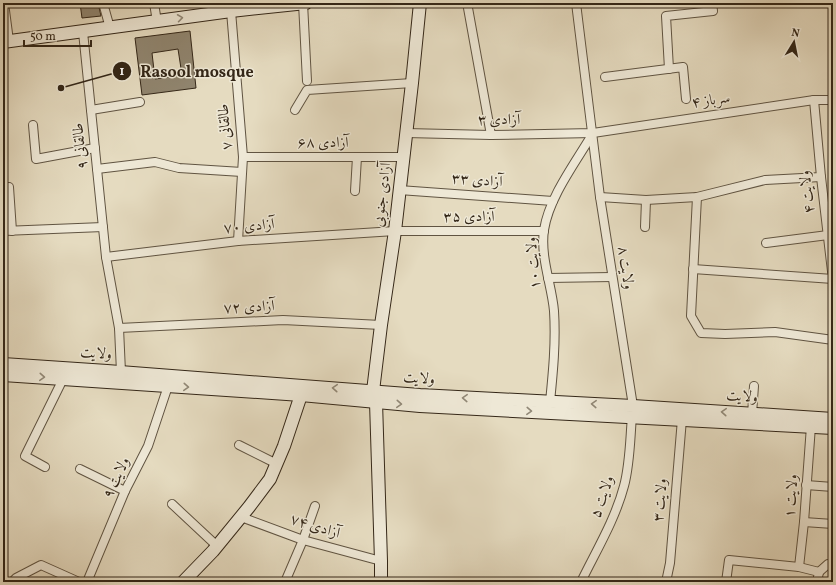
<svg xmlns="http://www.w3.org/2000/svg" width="836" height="585" font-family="Vollkorn,Amiri,serif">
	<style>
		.building { fill: #90856f; stroke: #342718; fill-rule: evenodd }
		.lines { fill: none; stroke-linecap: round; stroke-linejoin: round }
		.street-casing { stroke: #605442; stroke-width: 10 }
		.secondary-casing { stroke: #342718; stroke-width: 14 }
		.street { stroke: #eee8d6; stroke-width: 8 }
		.secondary { stroke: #eee8d6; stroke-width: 12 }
		.oneway { stroke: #918877 }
		.labels { text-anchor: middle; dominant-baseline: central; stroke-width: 3; stroke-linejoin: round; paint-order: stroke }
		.street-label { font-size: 15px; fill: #342718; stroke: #eee8d6 }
		.leader { fill: none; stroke: #342718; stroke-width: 1.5 }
		.callout-dot { fill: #342718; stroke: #eee8d6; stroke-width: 1.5 }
		.mark-label { font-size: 12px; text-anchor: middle; font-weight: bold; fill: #fff }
		.callout-label { font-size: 16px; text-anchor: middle; font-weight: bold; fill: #342718; stroke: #eee8d6; stroke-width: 3; stroke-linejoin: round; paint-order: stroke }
	</style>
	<rect width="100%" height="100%" fill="#e5dbc0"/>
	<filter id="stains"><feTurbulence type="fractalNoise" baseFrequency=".005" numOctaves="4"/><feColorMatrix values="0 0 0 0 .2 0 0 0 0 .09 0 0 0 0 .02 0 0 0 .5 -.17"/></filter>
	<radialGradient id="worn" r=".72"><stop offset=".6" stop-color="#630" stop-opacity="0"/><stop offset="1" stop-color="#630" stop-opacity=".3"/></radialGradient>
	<g class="building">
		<polygon points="80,3 98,3 101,16 82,18"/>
		<path d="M190,31l6,57 -54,7 -7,-57zM178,49l4,26 -27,4 -3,-26z"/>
	</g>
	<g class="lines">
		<g class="street-casing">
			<g id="street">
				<polyline points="4,3 9,41"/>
				<polyline points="103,3 110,28"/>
				<polyline points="154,3 157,22"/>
				<polyline points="303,3 307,81"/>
				<polyline points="576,3 600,197 633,406"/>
				<polyline points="468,8 491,135"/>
				<polyline points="231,11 243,157 238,241"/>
				<polyline points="83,32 106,257 119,328 121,372"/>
				<polyline points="669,69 666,16 713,11 712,3"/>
				<polyline points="605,77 683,67 686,99"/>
				<polyline points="814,100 821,177 833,280"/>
				<polyline points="91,110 140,102"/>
				<polyline points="295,110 307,90 412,83"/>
				<polyline points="33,125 36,159 95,148"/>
				<polyline points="406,133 491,135 593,133 814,100 833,100"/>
				<polyline points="243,157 403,157"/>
				<polyline points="97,169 155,162 179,168 242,172"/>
				<polyline points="9,187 12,231"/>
				<polyline points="399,190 553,201"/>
				<polyline points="355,191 357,157"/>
				<polyline points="600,197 646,200 697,197 765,180 821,177"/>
				<polyline points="697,197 691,316 701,333 725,334 775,332 833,340"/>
				<polyline points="645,227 646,200"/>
				<polyline points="3,231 103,227"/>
				<polyline points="766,243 828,235"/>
				<polyline points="106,257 238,241 395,231 544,231"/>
				<polyline points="693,269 833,279"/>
				<polyline points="548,278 612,277"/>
				<polyline points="119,328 283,320 381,325"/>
				<path d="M550,402c3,-30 6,-60 4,-91 -2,-25 -14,-54 -10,-81 5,-33 32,-68 49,-97"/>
				<polyline points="752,414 754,386"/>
				<polyline points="239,445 277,464"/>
				<polyline points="45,467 25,456 63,379"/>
				<polyline points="80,469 125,491"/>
				<polyline points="806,485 833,487"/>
				<polyline points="172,504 217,546"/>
				<polyline points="241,517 303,540 381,561"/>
				<polyline points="804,522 833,524"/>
				<polyline points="799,567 804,522 811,426"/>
				<polyline points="819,572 828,564 833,564"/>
				<polyline points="12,582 16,578 41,565 79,582"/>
				<polyline points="87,582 125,491 148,446 168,386"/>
				<polyline points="285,582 303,540 315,506"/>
				<path d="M581,582c15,-31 34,-62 43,-96 6,-22 6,-46 8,-70"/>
				<polyline points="666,582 670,563 682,419"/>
				<polyline points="726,582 729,560 799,567 819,572 817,582"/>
			</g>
		</g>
		<g class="secondary-casing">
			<g id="secondary">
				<polyline points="3,42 231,11 306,3"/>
				<polyline points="3,364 107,371 420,395 633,406 833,419"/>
				<polyline points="3,375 301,395 420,406 833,428"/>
				<polyline points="183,582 213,551 249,507 270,479 284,446 301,395"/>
				<polyline points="381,582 381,561 376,402 373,391 381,325 395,231 412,83 420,3"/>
			</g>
		</g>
		<use href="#street" class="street"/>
		<use href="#secondary" class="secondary"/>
	</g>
	<defs><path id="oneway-chevron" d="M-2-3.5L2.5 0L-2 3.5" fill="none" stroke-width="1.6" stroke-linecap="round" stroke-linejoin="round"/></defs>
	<g class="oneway">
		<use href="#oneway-chevron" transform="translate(180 18) rotate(-8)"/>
		<use href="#oneway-chevron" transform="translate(42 377) rotate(4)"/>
		<use href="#oneway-chevron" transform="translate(186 387) rotate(4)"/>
		<use href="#oneway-chevron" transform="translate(335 388) rotate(-176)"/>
		<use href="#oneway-chevron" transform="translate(465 398) rotate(-177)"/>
		<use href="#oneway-chevron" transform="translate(399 404) rotate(4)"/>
		<use href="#oneway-chevron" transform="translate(594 404) rotate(-177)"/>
		<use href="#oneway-chevron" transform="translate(529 411) rotate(3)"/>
		<use href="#oneway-chevron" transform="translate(724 412) rotate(-176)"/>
	</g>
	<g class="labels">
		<g class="street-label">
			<text transform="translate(711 101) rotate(-8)">سرباز ۴</text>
			<text x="499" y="120">آزادی ۳</text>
			<text transform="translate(226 127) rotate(-95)">طالقانی ۷</text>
			<text x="323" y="143">آزادی ۶۸</text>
			<text transform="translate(81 146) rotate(-96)">طالقانی ۹</text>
			<text transform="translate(477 181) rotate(4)">آزادی ۳۳</text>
			<text transform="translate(808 192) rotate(-97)">ولایت ۴</text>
			<text transform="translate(383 195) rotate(-83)">آزادی جنوبی</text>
			<text x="469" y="217">آزادی ۳۵</text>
			<text transform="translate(249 227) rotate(-5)">آزادی ۷۰</text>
			<text transform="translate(534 263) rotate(-95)">ولایت ۱۰</text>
			<text transform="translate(625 268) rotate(81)">ولایت ۸</text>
			<text transform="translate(249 308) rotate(-3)">آزادی ۷۲</text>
			<text transform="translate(96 354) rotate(4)">ولایت</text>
			<text transform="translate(419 379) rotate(4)">ولایت</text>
			<text transform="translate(742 397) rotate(4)">ولایت</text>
			<text transform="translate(117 478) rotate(-65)">ولایت ۹</text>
			<text transform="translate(792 496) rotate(-86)">ولایت ۱</text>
			<text transform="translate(603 497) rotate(-71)">ولایت ۵</text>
			<text transform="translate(661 500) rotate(-85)">ولایت ۳</text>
			<text transform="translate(315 527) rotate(17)">آزادی ۷۴</text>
		</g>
	</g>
	<path class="leader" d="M61 88L122 71"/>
	<g class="callout-dot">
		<circle cx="61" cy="88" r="4"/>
		<circle cx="122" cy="71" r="10"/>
	</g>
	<g class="mark-label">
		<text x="122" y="75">1</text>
	</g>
	<g class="callout-label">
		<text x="197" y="77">Rasool mosque</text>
	</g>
	<rect width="836" height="585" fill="none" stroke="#e5dbc0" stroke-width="16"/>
	<rect x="4" y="4" width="828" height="577" fill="none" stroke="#342718" stroke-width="2"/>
	<rect x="8" y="8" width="820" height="569" fill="none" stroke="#342718"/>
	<g transform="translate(794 42) rotate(10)" stroke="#eee8d6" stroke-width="3" paint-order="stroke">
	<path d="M0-3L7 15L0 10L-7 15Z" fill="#342718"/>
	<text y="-6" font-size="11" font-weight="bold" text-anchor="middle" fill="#342718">N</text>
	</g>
	<path d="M24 40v6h67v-6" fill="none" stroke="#342718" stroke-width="2"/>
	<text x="30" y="40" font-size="12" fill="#342718" stroke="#eee8d6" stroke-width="3" paint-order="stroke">50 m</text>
	<rect width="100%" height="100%" filter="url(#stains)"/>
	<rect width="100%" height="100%" fill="url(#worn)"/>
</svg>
